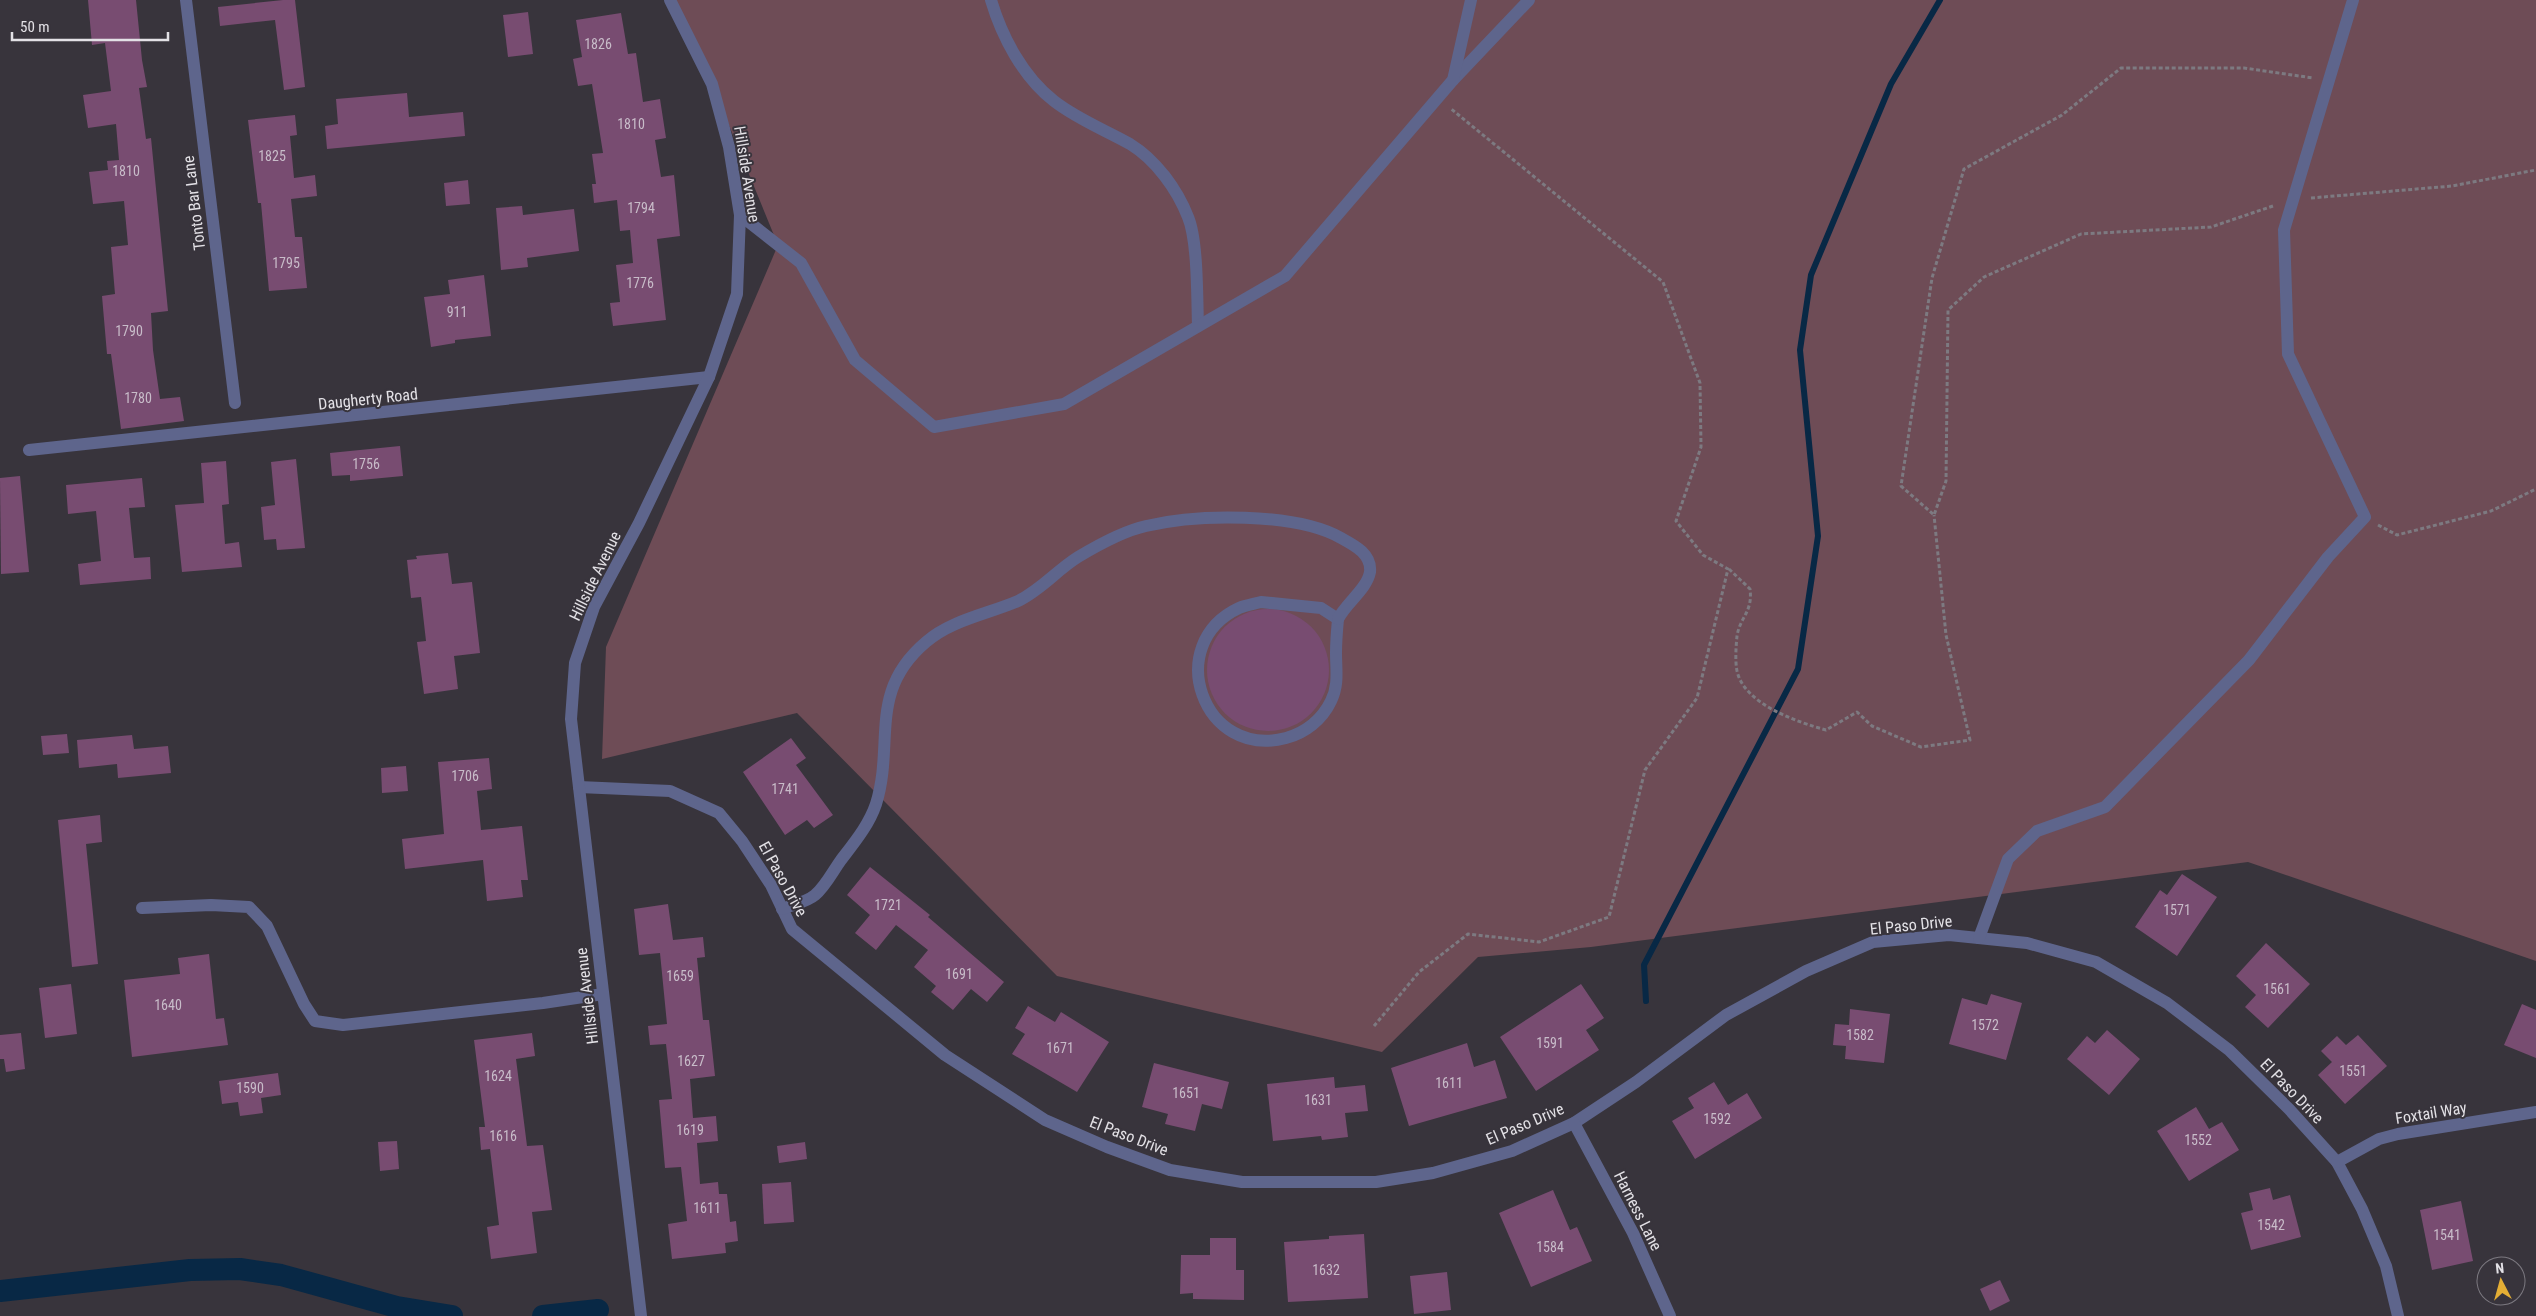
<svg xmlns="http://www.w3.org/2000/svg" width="2536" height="1316" font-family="'Roboto Condensed',sans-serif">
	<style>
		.green { fill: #6e4c56 }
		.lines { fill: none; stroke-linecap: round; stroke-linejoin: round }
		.stream { stroke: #082845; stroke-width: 6 }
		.canal { stroke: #082845; stroke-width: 22 }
		.building { fill: #784c71 }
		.path { stroke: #7d7a81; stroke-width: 3; stroke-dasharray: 4 2.5; stroke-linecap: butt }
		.minor { stroke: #5e658c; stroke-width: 12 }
		.labels { text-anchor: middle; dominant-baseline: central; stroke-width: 4; stroke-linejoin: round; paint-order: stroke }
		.number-label { font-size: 14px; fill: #c8bcc9 }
		.street-label { font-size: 16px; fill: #e3e1e6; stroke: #38343c }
	</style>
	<rect width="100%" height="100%" fill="#38343c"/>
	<polygon class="green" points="670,0 2536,0 2536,961 2248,862 1591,947 1478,957 1382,1052 1057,976 797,713 602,759 606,647 778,245 712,84"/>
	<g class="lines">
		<polyline class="stream" points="1646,1001 1644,965 1798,669 1818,536 1800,350 1811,275 1891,84 1940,0"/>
		<g class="canal">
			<polyline points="0,1291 190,1270 240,1269 281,1275 397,1307 452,1316"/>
			<polyline points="543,1316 598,1310"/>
		</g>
	</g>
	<g class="building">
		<polygon points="88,0 136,0 142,60 147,87 139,88 146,139 151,138 168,311 151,313 153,350 160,399 180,397 184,421 121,429 111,354 107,354 102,296 115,294 111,247 128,245 124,201 93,204 89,172 108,170 107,161 119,160 116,124 88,128 83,95 111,91 105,43 92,45"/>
		<polygon points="283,0 295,0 305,87 284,90 275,20 220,26 218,7"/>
		<polygon points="528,12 533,54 508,57 503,15"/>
		<polygon points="621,13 628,54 636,53 643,102 660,99 666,138 655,140 661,177 674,175 680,236 657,239 666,320 613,326 610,303 620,302 616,265 633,263 630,230 620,231 617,200 594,203 592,184 596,184 592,154 603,153 592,84 578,86 573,59 582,57 576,20"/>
		<polygon points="407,93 409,117 463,112 465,136 327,149 325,126 338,124 336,99"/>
		<polygon points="295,115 297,135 290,136 294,178 315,175 317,196 291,199 295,237 302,237 307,288 269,291 261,203 258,203 248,120"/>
		<polygon points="468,180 470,204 446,206 444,183"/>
		<polygon points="522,206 523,215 574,209 579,251 527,258 528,267 501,270 496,208"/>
		<polygon points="484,275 491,336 455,340 455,343 431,347 424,297 450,294 448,280"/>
		<polygon points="400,446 403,476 350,481 350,475 332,476 330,453"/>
		<polygon points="296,459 305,548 277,550 276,539 264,540 261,507 275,505 271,462"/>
		<polygon points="226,461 229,504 222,505 225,544 239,542 242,567 182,572 175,505 204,503 201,463"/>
		<polygon points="20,476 29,572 1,574 0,478"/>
		<polygon points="142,478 145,507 129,508 134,558 150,557 151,579 80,585 78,564 101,561 96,511 68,514 66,485"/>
		<polygon points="448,553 452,584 472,582 480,653 454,656 458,689 424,694 417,642 426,641 421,597 411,598 407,560 417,559 416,556"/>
		<circle cx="1268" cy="670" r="61"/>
		<polygon points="67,734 69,753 43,755 41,736"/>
		<polygon points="132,735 134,749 168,746 171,773 118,778 117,764 79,768 77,740"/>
		<polygon points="791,738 806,758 796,765 833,815 814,828 807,820 785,835 743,772"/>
		<polygon points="489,758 492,789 477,791 481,830 522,826 528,880 521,880 523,897 487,901 483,860 405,869 402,839 444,834 438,762"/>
		<polygon points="406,766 408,791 382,793 381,768"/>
		<polygon points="100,815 102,842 86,844 98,964 72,967 58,820"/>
		<polygon points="870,867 930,915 928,917 1004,982 987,1002 971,989 953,1010 931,992 936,986 914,967 928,950 896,925 876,950 855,933 870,915 847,895"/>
		<polygon points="2182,874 2217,897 2177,956 2135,927 2160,890 2167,895"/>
		<polygon points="668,904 673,940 703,937 705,957 697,958 703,1020 709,1020 715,1076 690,1079 693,1118 716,1116 718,1141 697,1143 700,1184 718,1182 719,1194 727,1194 730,1222 736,1221 738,1241 725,1243 726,1253 672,1259 668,1224 687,1221 681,1167 665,1168 659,1100 672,1099 666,1044 650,1045 648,1026 667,1024 660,953 639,955 634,909"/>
		<polygon points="2266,943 2310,984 2268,1028 2245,1007 2256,995 2236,976"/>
		<polygon points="209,954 216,1019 224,1018 228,1045 132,1057 124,980 180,974 178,958"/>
		<polygon points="71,984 77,1034 45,1038 39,988"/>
		<polygon points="1581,984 1604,1018 1586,1030 1599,1050 1536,1091 1500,1037"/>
		<polygon points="1991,994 2022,1003 2006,1060 1949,1044 1962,998 1987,1005"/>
		<polygon points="2522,1004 2536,1010 2536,1058 2504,1045"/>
		<polygon points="1028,1006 1055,1022 1061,1012 1109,1042 1077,1092 1012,1054 1025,1034 1015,1028"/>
		<polygon points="1850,1009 1890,1014 1884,1063 1845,1059 1846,1046 1833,1045 1835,1024 1849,1025"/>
		<polygon points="2107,1030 2140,1059 2109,1095 2067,1059 2087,1036 2095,1043"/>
		<polygon points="21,1033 25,1069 6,1072 4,1059 0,1059 0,1035"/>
		<polygon points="532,1033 535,1056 516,1059 527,1146 543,1145 552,1210 532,1212 537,1253 491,1259 487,1227 499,1225 490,1149 481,1150 479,1127 485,1127 474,1040"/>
		<polygon points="2358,1035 2387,1066 2345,1104 2318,1075 2332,1062 2321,1051 2337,1036 2346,1045"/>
		<polygon points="1467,1043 1474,1067 1495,1060 1507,1098 1409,1126 1391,1068"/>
		<polygon points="1154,1063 1229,1082 1222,1109 1202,1104 1195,1131 1165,1124 1168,1114 1142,1107"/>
		<polygon points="278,1073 281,1095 261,1098 263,1113 240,1116 238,1102 222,1104 219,1081"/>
		<polygon points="1334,1077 1335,1088 1365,1085 1368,1111 1345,1113 1348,1137 1322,1140 1321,1136 1273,1141 1267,1084"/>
		<polygon points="1714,1082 1728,1105 1747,1093 1762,1118 1695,1159 1672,1121 1694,1108 1688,1098"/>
		<polygon points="2196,1107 2209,1129 2222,1122 2239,1150 2189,1181 2157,1131"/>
		<polygon points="397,1141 399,1169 380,1171 378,1142"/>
		<polygon points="805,1142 807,1159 779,1163 777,1146"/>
		<polygon points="791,1182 794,1222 764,1224 762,1184"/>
		<polygon points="2270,1188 2273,1200 2290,1195 2301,1237 2251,1250 2241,1213 2253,1210 2249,1193"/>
		<polygon points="1553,1190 1570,1230 1577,1227 1592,1261 1531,1287 1499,1213"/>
		<polygon points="2461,1201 2473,1261 2432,1270 2420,1210"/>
		<polygon points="1364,1234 1368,1298 1288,1302 1284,1242 1329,1239 1329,1236"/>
		<polygon points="1210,1238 1236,1238 1236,1270 1244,1270 1244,1300 1193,1299 1193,1293 1180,1294 1181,1255 1210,1255"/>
		<polygon points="1447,1272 1451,1310 1414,1314 1410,1276"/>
		<polygon points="2000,1280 2010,1301 1990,1311 1980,1289"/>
	</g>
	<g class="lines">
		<g class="path">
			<polyline points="2311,198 2452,186 2536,170"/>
			<polyline points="2273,206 2211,227 2081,234 1984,277 1948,310 1946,481 1934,515 1901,486 1932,278 1964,169 2062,115 2121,68 2244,68 2313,78"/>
			<polyline points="2378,525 2397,535 2491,511 2536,489"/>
			<path d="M1729,569l21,20c3,23 -10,28 -13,47 -1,10 -2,25 0,35 7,33 60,51 89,59l31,-18 15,14 49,21 49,-7 -24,-105 -12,-120"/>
			<polyline points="1374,1026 1419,972 1468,934 1539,942 1609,917 1645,770 1697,698 1728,569 1703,555 1676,521 1701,447 1700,383 1663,282 1450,108"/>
		</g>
		<g class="minor">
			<polyline points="186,0 235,403"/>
			<path d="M991,0c11,37 32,77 63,101 23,18 51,29 76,43 26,16 47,45 58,73 10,24 9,82 10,109"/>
			<polyline points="1453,80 1529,0"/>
			<polyline points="740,215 801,263 855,360 934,427 1064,404 1285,276 1453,80 1471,0"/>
			<polyline points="29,450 709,377"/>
			<path d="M1261,602l60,6 17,11c-1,11 -2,23 -2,34 0,17 3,32 -5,48 -9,19 -26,32 -45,37 -83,22 -124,-94 -47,-130 7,-3 15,-4 22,-6z"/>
			<polyline points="579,787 670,791 719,813 742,841 771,885 792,929 945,1055 1045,1120 1107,1147 1170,1170 1242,1182 1376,1182 1433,1173 1512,1151 1574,1123 1636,1082 1726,1015 1806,971 1873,942 1949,935 2027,943 2096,962 2167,1003 2229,1050 2289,1109 2337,1162 2362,1209 2386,1266 2398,1316"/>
			<polyline points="142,908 211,905 249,907 267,926 304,1004 315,1021 343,1025 543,1003 603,994"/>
			<path d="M782,909c10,-4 25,-7 33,-14 10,-8 18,-24 26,-35 13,-17 28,-35 35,-56 19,-61 -9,-112 50,-162 25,-22 62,-28 92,-41 23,-11 39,-31 60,-44 20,-12 45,-26 68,-31 50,-12 149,-14 195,12 13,7 31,16 29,34 -3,17 -24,31 -32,47"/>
			<polyline points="1979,938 2008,859 2037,831 2105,807 2249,660 2328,557 2365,517 2288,354 2284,230 2353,0"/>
			<polyline points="1574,1123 1633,1233 1670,1316"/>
			<polyline points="2337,1162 2379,1139 2398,1134 2536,1112"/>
			<polyline points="641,1316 571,719 575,663 594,607 639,523 709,377 737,294 740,215 729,147 712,84 670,0"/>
		</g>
	</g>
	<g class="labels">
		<g class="number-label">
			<text x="598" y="44">1826</text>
			<text x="631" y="124">1810</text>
			<text x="272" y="156">1825</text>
			<text x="126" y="171">1810</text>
			<text x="641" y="208">1794</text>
			<text x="286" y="263">1795</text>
			<text x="640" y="283">1776</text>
			<text x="457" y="312">911</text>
			<text x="129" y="331">1790</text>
			<text x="138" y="398">1780</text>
			<text x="366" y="464">1756</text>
			<text x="465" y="776">1706</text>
			<text x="785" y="789">1741</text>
			<text x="888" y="905">1721</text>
			<text x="2177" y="910">1571</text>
			<text x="959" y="974">1691</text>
			<text x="680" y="976">1659</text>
			<text x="2277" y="989">1561</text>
			<text x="168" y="1005">1640</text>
			<text x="1985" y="1025">1572</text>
			<text x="1860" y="1035">1582</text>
			<text x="1550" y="1043">1591</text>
			<text x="1060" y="1048">1671</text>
			<text x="691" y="1061">1627</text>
			<text x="2353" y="1071">1551</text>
			<text x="498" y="1076">1624</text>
			<text x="1449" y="1083">1611</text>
			<text x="250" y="1088">1590</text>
			<text x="1186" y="1093">1651</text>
			<text x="1318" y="1100">1631</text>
			<text x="1717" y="1119">1592</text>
			<text x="690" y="1130">1619</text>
			<text x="503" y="1136">1616</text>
			<text x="2198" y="1140">1552</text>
			<text x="707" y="1208">1611</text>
			<text x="2271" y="1225">1542</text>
			<text x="2447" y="1235">1541</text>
			<text x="1550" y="1247">1584</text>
			<text x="1326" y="1270">1632</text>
		</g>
		<g class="street-label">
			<text transform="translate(747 174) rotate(81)">Hillside Avenue</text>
			<text transform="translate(194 203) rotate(-97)">Tonto Bar Lane</text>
			<text transform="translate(368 399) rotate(-6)">Daugherty Road</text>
			<text transform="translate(595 576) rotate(-64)">Hillside Avenue</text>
			<text transform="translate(783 879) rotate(61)">El Paso Drive</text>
			<text transform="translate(1911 925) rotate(-6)">El Paso Drive</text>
			<text transform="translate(587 996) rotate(-97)">Hillside Avenue</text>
			<text transform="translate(2292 1091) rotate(46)">El Paso Drive</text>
			<text transform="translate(2431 1113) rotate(-9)">Foxtail Way</text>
			<text transform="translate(1525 1124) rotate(-23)">El Paso Drive</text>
			<text transform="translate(1129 1136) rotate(21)">El Paso Drive</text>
			<text transform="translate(1638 1211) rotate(63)">Harness Lane</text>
		</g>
	</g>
	<g transform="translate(2501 1281) rotate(354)"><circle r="24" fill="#38343c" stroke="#7c7980"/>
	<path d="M0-4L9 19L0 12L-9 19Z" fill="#e4ae35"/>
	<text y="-8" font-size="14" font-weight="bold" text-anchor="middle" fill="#e3e1e6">N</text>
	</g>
	<path d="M12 32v8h156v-8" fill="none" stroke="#e3e1e6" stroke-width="2.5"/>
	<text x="20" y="32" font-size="15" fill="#e3e1e6" stroke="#38343c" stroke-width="4" paint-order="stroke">50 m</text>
</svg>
